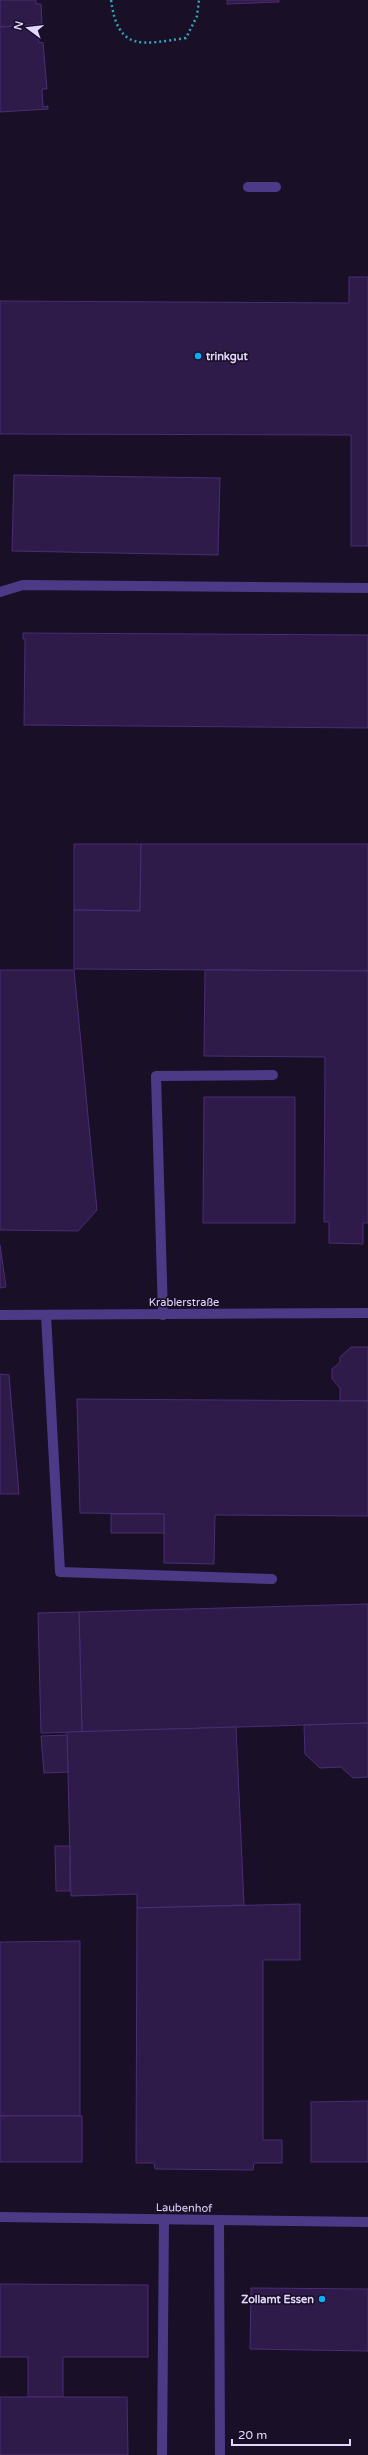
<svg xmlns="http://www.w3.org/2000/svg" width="368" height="2455" font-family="'Varela Round',sans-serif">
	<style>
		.building { fill: #2e1b49; stroke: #4a2d75 }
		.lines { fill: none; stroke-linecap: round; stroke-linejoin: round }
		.path { stroke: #2ea5bb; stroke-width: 2.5; stroke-dasharray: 2 3; stroke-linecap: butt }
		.minor { stroke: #4d3a87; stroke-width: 10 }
		.poi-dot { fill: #02b0ff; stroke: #190f27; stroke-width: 1.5 }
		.labels { text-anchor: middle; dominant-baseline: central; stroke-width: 3.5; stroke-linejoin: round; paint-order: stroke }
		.poi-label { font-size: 11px; font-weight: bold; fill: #e3d6ff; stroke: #190f27; text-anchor: start }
		.street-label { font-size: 11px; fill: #e3d6ff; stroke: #190f27 }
	</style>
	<rect width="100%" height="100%" fill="#190f27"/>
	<g class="building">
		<polygon points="0,0 36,0 36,4 41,4 42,24 0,27"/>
		<polygon points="227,0 279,0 279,2 227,4"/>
		<polygon points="37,25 39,43 43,42 47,89 42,89 43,107 48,106 48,109 0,112 0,27"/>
		<polygon points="349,277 368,277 368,546 351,546 351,435 0,434 0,301 349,303"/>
		<polygon points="14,475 220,478 218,555 12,551"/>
		<polygon points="23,633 368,635 368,728 24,725 25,639 23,639"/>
		<polygon points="74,844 141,844 140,911 74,910"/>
		<polygon points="141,844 368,844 368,971 74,969 74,910 140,911"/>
		<polygon points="0,970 74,970 97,1210 78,1231 0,1230"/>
		<polygon points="205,970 368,971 368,1223 363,1223 363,1244 329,1243 329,1222 324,1222 325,1057 204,1056"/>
		<polygon points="204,1097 295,1097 295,1223 203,1223"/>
		<polygon points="0,1245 6,1287 0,1288"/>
		<polygon points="351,1347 368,1347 368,1401 340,1401 340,1388 332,1379 332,1369 340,1362 340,1357"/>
		<polygon points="0,1374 9,1375 19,1494 0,1494"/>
		<polygon points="77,1399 368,1401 368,1516 215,1515 214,1564 164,1563 164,1514 80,1513"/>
		<rect x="111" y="1514" width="53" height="19"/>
		<polygon points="368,1604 368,1723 82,1732 79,1612"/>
		<polygon points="79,1612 82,1732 41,1733 38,1613"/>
		<polygon points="368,1723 368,1777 353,1778 341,1767 320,1768 305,1754 304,1725"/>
		<polygon points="236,1727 244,1905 137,1908 137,1894 71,1896 67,1732"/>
		<polygon points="67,1735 68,1772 44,1773 41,1736"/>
		<polygon points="55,1846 70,1846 70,1891 56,1891"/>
		<polygon points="300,1904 300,1960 263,1960 263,2140 282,2140 282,2163 254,2163 253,2170 155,2169 154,2163 136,2163 137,1908"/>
		<polygon points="80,1941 80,2116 0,2116 0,1942"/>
		<polygon points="368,2101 368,2162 311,2162 311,2102"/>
		<rect x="0" y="2116" width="82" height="46"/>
		<polygon points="0,2284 148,2285 148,2357 63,2357 63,2397 28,2397 28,2357 0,2357"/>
		<polygon points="251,2288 368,2289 368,2351 250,2349"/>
		<polygon points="0,2397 127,2397 128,2455 0,2455"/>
	</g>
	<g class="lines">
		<path class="path" d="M111,0c7,53 32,44 75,38l11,-22 2,-16"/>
		<g class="minor">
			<polyline points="248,187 276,187"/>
			<polyline points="0,592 23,585 368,588"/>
			<polyline points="0,1315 368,1313"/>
			<polyline points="46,1315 60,1572 272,1579"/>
			<polyline points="163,1315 156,1076 273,1075"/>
			<polyline points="0,2217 368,2222"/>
			<polyline points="219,2221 220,2455"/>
			<polyline points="162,2455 164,2219"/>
		</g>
	</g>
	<g class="poi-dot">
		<circle cx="198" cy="356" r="4"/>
		<circle cx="322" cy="2299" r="4"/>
	</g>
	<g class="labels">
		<g class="poi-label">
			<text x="206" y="356">trinkgut</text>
			<text x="314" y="2299" text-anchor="end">Zollamt Essen</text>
		</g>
		<g class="street-label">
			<text x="184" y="1302">Krablerstraße</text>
			<text transform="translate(184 2208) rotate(1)">Laubenhof</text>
		</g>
	</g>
	<g transform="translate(28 28) rotate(285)" stroke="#190f27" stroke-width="3" paint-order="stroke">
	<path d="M0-3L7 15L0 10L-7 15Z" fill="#e3d6ff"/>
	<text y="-6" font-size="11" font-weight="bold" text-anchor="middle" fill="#e3d6ff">N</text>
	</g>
	<path d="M232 2439v6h118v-6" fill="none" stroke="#e3d6ff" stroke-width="2"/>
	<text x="238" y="2439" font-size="12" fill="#e3d6ff" stroke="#190f27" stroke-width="3" paint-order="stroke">20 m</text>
</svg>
